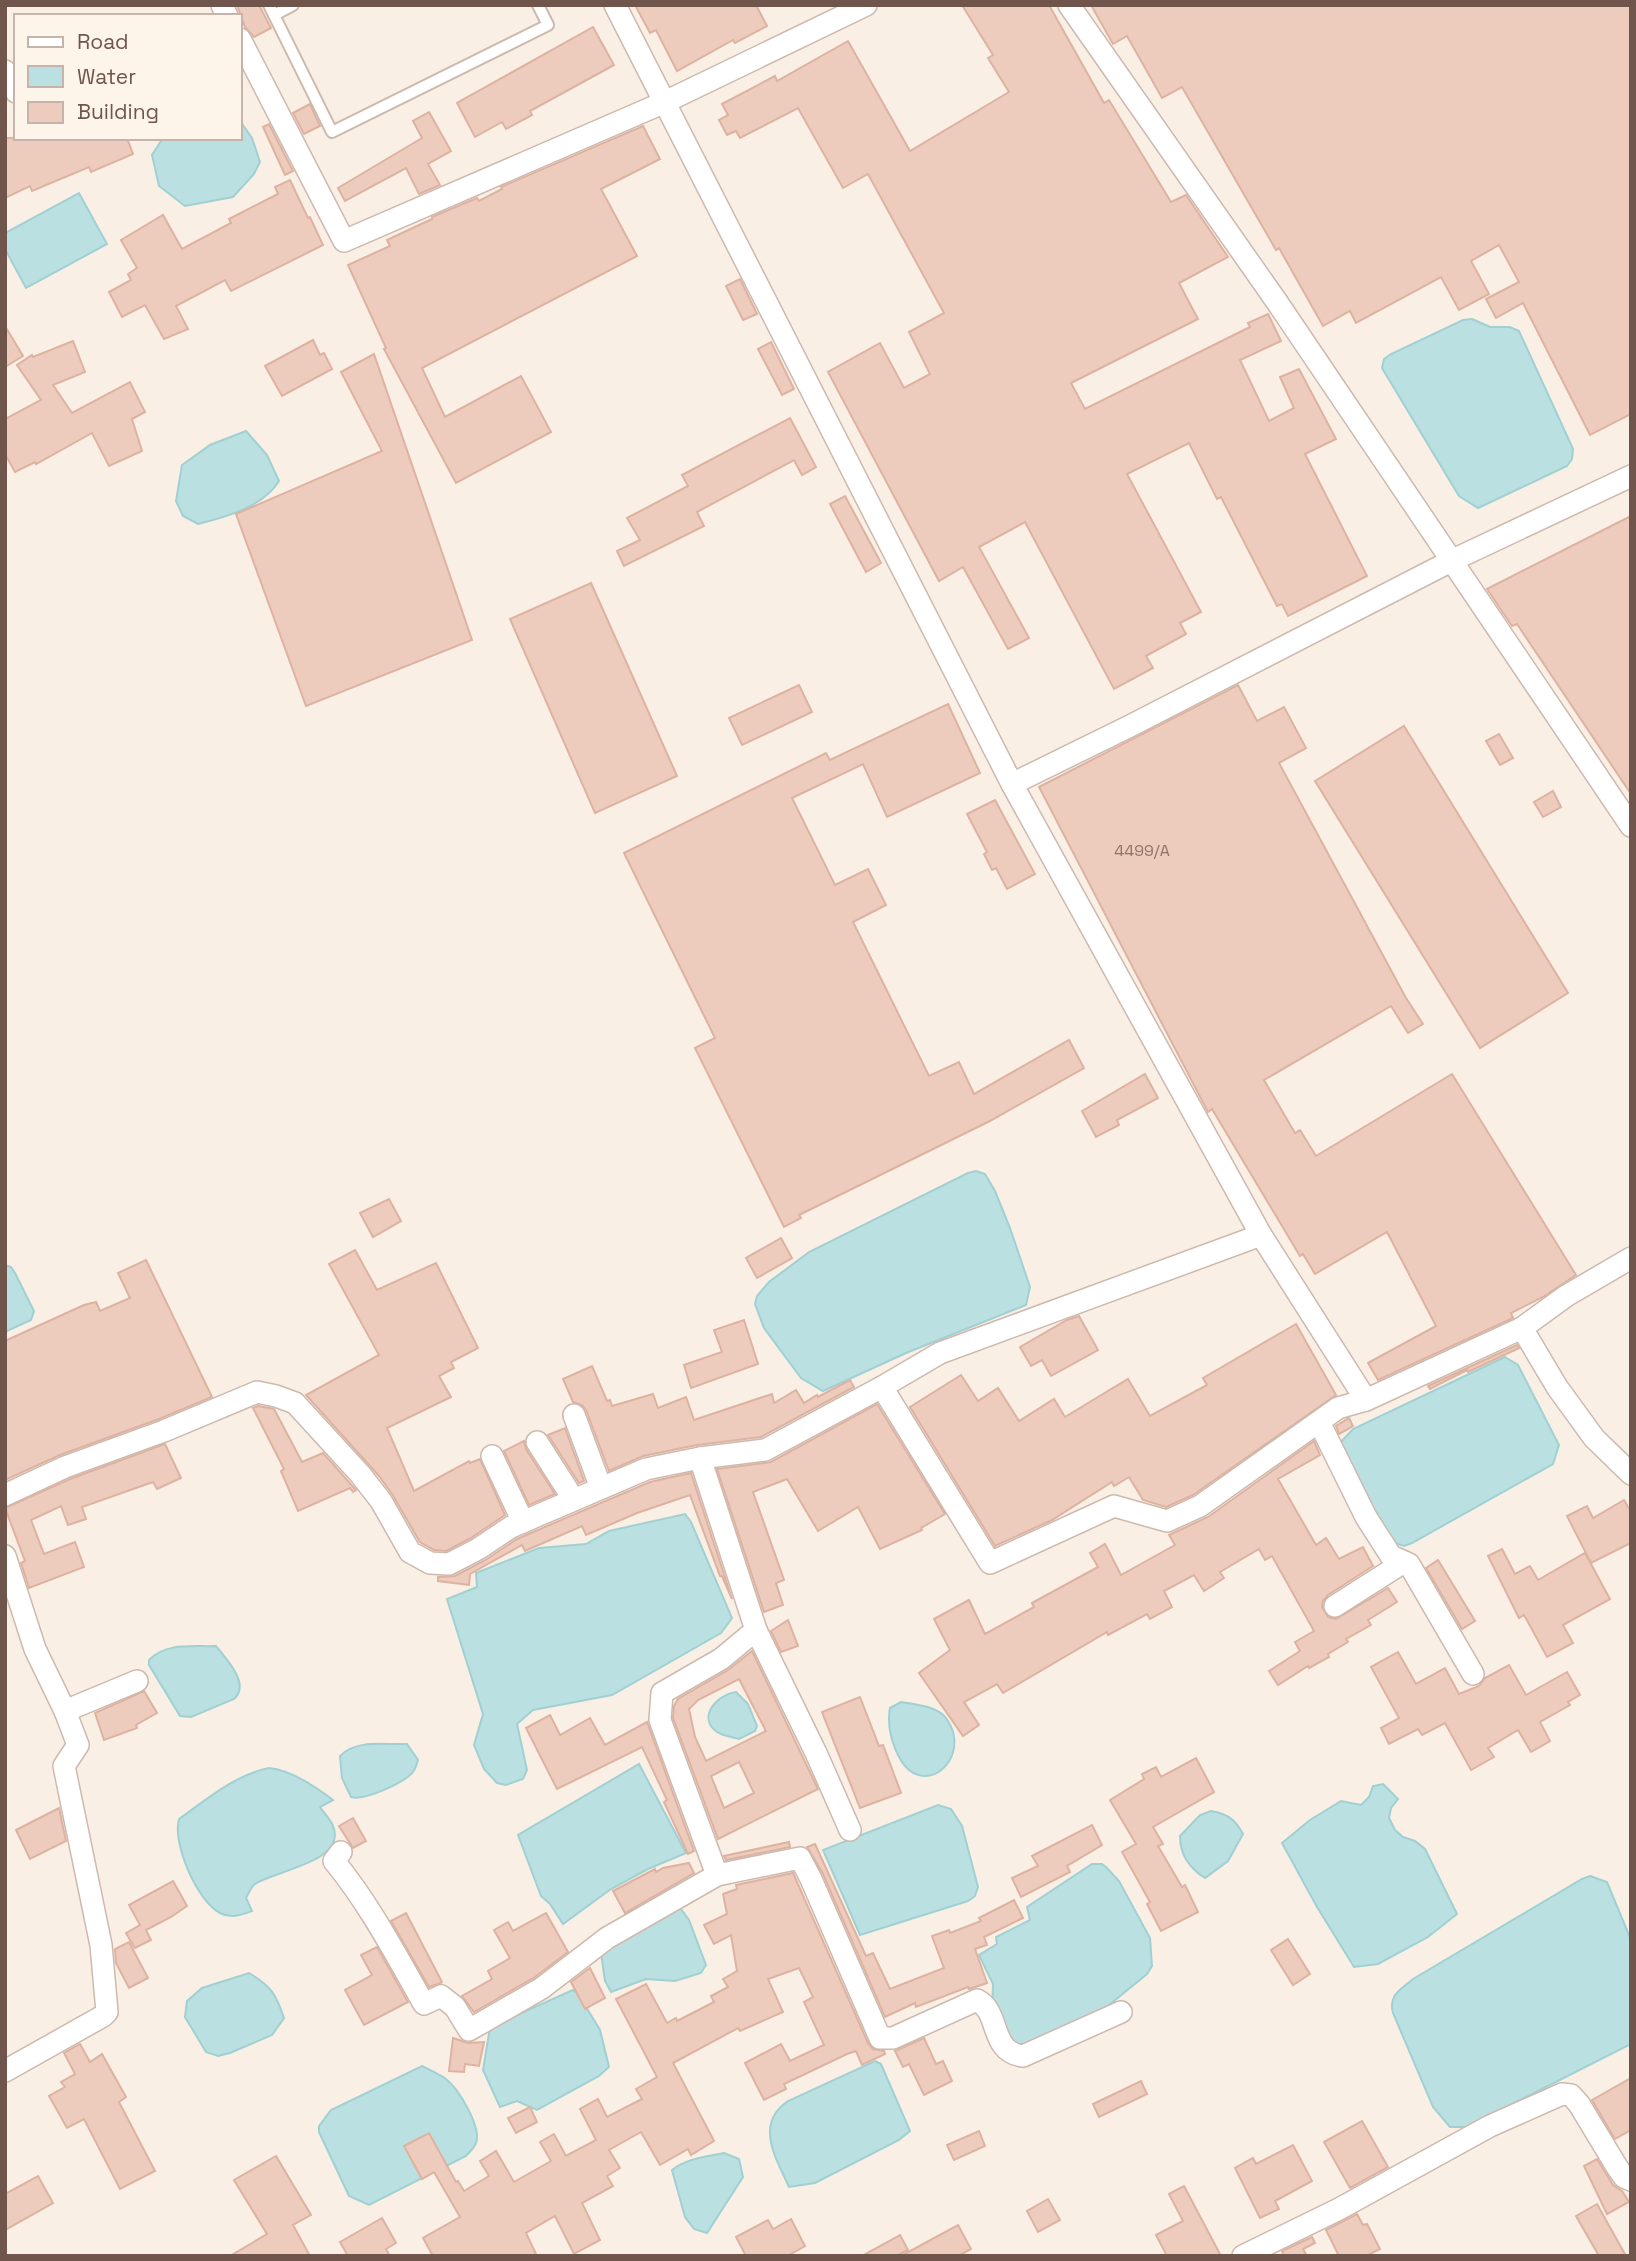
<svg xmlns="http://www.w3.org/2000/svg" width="1636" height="2261" font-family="'Space Grotesk',sans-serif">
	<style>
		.water { fill: #bae0e2; stroke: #a1d0d3; stroke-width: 2 }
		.building { fill: #edccbe; stroke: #deb2a0; stroke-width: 2; fill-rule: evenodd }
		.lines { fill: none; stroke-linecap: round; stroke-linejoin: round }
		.service-casing { stroke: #cdb9ae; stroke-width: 14 }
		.minor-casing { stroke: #cdb9ae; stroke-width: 24 }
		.service { stroke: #fff; stroke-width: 10 }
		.minor { stroke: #fff; stroke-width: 21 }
		.labels { text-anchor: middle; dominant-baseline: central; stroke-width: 5; stroke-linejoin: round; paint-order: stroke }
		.number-label { font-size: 16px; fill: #8f7368 }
	</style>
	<rect width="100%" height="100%" fill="#faefe4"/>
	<g class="water">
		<polygon points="240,121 252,138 260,162 254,174 233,197 185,206 159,186 152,155 163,138 240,138"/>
		<polygon points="79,193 107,244 26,288 5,249 5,233"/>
		<polygon points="1472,319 1490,327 1510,327 1519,331 1573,449 1572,459 1567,466 1478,508 1459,496 1382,368 1384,359 1391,354 1463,320"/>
		<path d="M246,431l21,24 12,26c-16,26 -53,36 -81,43l-15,-8 -7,-15 6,-36 28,-20z"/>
		<polygon points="976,1171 985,1174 995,1191 1010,1228 1030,1287 1026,1305 906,1353 823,1391 801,1378 764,1328 755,1304 757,1296 769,1282 809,1252 968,1173"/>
		<polygon points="5,1265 11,1267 15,1273 34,1311 31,1320 5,1332"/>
		<polygon points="1505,1357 1518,1365 1559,1445 1553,1464 1412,1543 1404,1546 1385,1540 1340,1443 1353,1429"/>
		<polygon points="685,1514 691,1522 732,1618 721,1633 612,1695 533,1710 517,1724 527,1770 523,1779 506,1785 497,1783 484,1769 474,1745 483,1714 447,1599 477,1587 476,1573 539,1548 586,1544 609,1531"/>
		<path d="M216,1646c10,13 35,38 18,53l-43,18 -11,-1 -31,-51v-5c17,-18 44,-13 67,-14z"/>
		<path d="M736,1692l12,12 9,22 -2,5 -16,8c-7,-2 -16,-3 -22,-7 -21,-15 1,-38 19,-40z"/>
		<path d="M901,1702c13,2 36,4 45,16 29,39 -24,86 -48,37 -7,-14 -11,-32 -8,-47z"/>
		<path d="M407,1744l11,16c-2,6 -3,12 -8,15 -10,9 -46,26 -59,22l-9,-19 -2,-22c16,-17 45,-11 67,-12z"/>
		<polygon points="639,1764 686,1853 648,1869 611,1889 563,1924 550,1904 541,1896 518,1835"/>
		<path d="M269,1768c21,2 47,19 64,32l-13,7c4,6 11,13 13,19 15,36 -60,45 -78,58 -4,3 -7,10 -9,14l6,13c-11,4 -21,8 -32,2 -23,-12 -48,-70 -41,-94 28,-20 56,-44 90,-51z"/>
		<polygon points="1383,1784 1398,1799 1391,1808 1389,1818 1395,1830 1403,1837 1415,1841 1425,1849 1457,1914 1428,1937 1378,1964 1354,1967 1317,1907 1282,1843 1310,1820 1341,1801 1361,1805 1369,1797 1373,1786"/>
		<polygon points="938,1805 951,1809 962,1826 978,1887 975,1896 968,1901 860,1935 823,1850"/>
		<path d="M1211,1811c17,3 24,8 32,23l-15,27 -23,17c-16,-10 -25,-23 -25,-42l20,-21z"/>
		<polygon points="1092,1864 1102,1864 1106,1867 1119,1881 1150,1938 1152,1966 1147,1974 1103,2010 1031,2044 1017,2046 992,2012 993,1984 979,1955 997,1944 996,1937 1030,1920 1027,1907"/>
		<path d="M1590,1876l17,6 24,58v104l-164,83h-17l-17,-20 -40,-94c-5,-18 8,-24 20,-34l169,-100z"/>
		<polygon points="675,1909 681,1909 689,1920 706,1965 701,1973 675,1981 646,1979 611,1992 605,1981 601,1953"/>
		<path d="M249,1973c22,13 27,21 35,45l-12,17 -42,18 -12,3 -12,-4 -21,-35 2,-16 15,-13z"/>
		<polygon points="573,1990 578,1994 600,2030 609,2067 599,2076 537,2110 517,2101 500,2107 483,2070 490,2027"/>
		<path d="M875,2061l6,3 29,67 -11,9 -84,43 -26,4c-13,-29 -35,-63 -1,-86z"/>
		<path d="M422,2066c8,4 17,8 24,13 13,10 36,49 30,64 -2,6 -7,9 -10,13l-97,49 -20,-9 -30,-64v-6l12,-16z"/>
		<path d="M724,2153l15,6 4,18 -36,56 -13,-4 -9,-12 -13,-47c15,-12 34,-13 52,-17z"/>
	</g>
	<g class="building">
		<polygon points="237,5 259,5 271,28 254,37 245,27"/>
		<polygon points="635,5 756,5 767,26 735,43 733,40 677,71 656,30 650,33"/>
		<polygon points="962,5 1049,5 1104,103 1109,100 1171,202 1186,195 1228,257 1179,283 1198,319 1071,383 1085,409 1250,327 1248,323 1268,314 1281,341 1240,360 1269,421 1294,408 1280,377 1299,369 1336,439 1305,454 1367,576 1288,616 1282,604 1277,606 1221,497 1217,499 1189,443 1127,474 1201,612 1180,623 1186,634 1146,656 1153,668 1114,689 1025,522 979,547 1029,638 1008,649 963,567 939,581 828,372 880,343 904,388 930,374 909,332 944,313 868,174 843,188 798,108 740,138 736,131 727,135 719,120 728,115 722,104 775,76 777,81 848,41 910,151 1009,92 988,58 993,55"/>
		<polygon points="1091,5 1631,5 1631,414 1590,435 1523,303 1496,318 1486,299 1519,282 1499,245 1471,261 1489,294 1459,310 1441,277 1356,323 1350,311 1323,326 1279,248 1276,250 1182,87 1162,98 1127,36 1113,44"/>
		<polygon points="593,27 614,65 530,111 532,115 506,129 502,122 475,137 457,103"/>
		<polygon points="310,104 320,126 304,134 293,113"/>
		<polygon points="429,112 451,151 428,164 440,185 419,194 406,168 345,201 338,188 422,138 413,121"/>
		<polygon points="269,124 293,171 285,175 263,127"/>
		<polygon points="643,126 660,159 601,189 637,256 422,368 445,417 521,376 551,432 456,483 384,349 386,348 348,265 390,246 387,240 432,219 432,217 477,198 479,201 502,189 501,187"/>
		<polygon points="5,138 127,138 133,154 91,172 89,167 32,191 30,186 5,198"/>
		<polygon points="290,180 308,218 310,217 323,245 231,291 225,280 176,306 188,329 164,339 145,305 122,317 109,292 131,280 128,274 137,268 121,240 163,215 182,249 231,223 229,219 278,194 275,187"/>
		<polygon points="740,279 757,314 743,320 726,286"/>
		<polygon points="5,326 23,356 5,367"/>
		<polygon points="313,340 320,355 324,353 332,369 282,396 265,366"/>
		<polygon points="73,341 85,372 53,385 72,413 130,382 145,412 132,419 142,451 109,466 92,433 36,464 35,462 15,472 5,454 5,419 41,400 17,365 32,355 33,357"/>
		<polygon points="771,342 794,389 782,395 758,349"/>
		<polygon points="374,354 472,640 306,706 236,514 382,451 341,372"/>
		<polygon points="790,418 816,467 802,475 794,460 697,512 704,526 624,566 617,551 640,540 627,518 688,486 682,475"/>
		<polygon points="845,496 881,563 866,572 830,504"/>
		<polygon points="1631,516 1631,794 1517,624 1512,626 1487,589"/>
		<polygon points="591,583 677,776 595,813 510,619"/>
		<polygon points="799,685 812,712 742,745 729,718"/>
		<polygon points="1238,685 1257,721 1284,707 1306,748 1279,763 1406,998 1423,1024 1408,1033 1391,1006 1264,1080 1295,1133 1300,1130 1316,1156 1452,1074 1576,1275 1543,1297 1511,1313 1513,1318 1378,1380 1368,1363 1436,1326 1387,1232 1315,1274 1303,1254 1300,1256 1212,1109 1208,1112 1039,787"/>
		<polygon points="948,704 980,773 887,817 863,764 792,798 835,885 868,869 886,905 853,922 929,1076 959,1062 974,1094 1069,1040 1084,1068 990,1121 799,1215 801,1218 784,1227 695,1048 715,1038 624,853 826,753 830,760"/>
		<polygon points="1404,726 1568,993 1480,1048 1315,781"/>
		<polygon points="1499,734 1513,758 1500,765 1486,741"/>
		<polygon points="1553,791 1561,807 1543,817 1534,802"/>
		<polygon points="995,800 1035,874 1007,889 996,868 992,870 984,854 987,852 967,814"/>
		<polygon points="1145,1074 1158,1098 1117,1120 1119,1125 1096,1137 1082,1111"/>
		<polygon points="389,1199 401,1221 373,1237 360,1213"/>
		<polygon points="781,1238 792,1258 757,1278 746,1258"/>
		<polygon points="355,1250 377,1290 436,1263 478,1348 451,1362 454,1368 439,1376 451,1397 387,1428 414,1491 469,1461 470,1463 480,1459 505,1515 471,1538 446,1551 434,1550 420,1542 392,1494 379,1476 306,1395 379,1355 329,1264"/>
		<polygon points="146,1260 212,1397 159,1419 60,1455 5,1480 5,1341 84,1305 96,1302 100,1311 130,1298 118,1273"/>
		<polygon points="1079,1316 1098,1350 1051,1376 1042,1360 1031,1366 1020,1347 1067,1320"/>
		<polygon points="744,1320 758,1364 691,1388 684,1365 722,1352 714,1330"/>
		<polygon points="1296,1324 1336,1395 1193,1495 1166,1507 1143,1500 1129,1477 1114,1486 1112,1482 1052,1520 995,1546 910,1407 961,1375 978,1401 998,1388 1019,1421 1054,1399 1065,1417 1128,1379 1150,1416 1207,1385 1203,1378"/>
		<polygon points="1517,1345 1519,1348 1468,1372 1467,1370 1430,1389 1428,1386"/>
		<polygon points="592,1366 607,1401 610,1400 612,1406 653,1394 658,1408 686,1397 694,1420 772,1394 774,1403 796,1390 804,1403 817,1395 818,1397 850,1380 854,1387 761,1437 697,1445 643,1456 609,1471 586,1410 582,1405 573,1402 563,1379"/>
		<polygon points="877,1404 945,1514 921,1528 922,1530 880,1549 858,1507 818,1531 787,1479 753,1492 784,1580 776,1583 783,1605 764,1612 717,1469 771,1462"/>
		<polygon points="258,1406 274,1409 302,1462 323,1453 356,1490 353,1492 350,1488 298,1511 281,1471 284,1469 253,1408"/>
		<polygon points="1349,1418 1353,1426 1339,1434 1336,1426"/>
		<polygon points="565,1428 584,1481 579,1483 548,1435"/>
		<polygon points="524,1441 526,1449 555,1494 529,1505 504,1451"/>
		<polygon points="1314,1441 1320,1455 1278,1479 1316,1545 1326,1538 1339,1559 1363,1547 1373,1566 1328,1595 1323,1601 1322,1607 1328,1617 1336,1619 1388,1588 1397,1602 1368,1620 1371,1625 1346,1639 1348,1642 1328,1654 1329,1657 1309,1668 1308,1666 1278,1685 1269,1671 1300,1651 1295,1642 1314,1631 1272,1556 1265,1560 1259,1549 1220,1572 1224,1578 1204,1591 1194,1575 1164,1591 1172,1607 1150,1619 1147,1614 1108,1635 1107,1632 1003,1693 997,1684 964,1702 979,1725 963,1736 919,1673 950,1650 934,1619 969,1600 985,1634 1034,1607 1032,1603 1098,1567 1090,1553 1105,1544 1121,1575 1175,1545 1169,1535 1208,1517"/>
		<polygon points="165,1444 181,1478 157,1489 153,1482 82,1507 86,1519 68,1525 61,1506 31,1520 44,1554 75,1542 84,1567 29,1588 21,1563 25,1561 5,1508 70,1479"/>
		<polygon points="691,1473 732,1599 722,1576 720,1576 690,1495 637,1513 586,1535 582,1526 525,1551 522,1545 470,1574 469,1585 438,1581 438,1577 455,1576 484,1561 517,1539 650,1482"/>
		<polygon points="1624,1500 1631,1512 1631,1543 1591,1563 1567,1516 1587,1506 1593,1518"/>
		<polygon points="1502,1549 1515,1574 1530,1566 1538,1580 1585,1553 1610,1599 1563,1625 1573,1643 1547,1657 1524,1615 1519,1618 1488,1556"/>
		<polygon points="1438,1560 1475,1621 1462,1629 1426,1568"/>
		<polygon points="788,1620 798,1646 781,1652 771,1631"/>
		<path d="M752,1651l66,138 -100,50 -45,-121 1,-12 4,-7 50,-29zM739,1679l27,52 -60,30 -11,-24 -6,-28 9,-9zM739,1762l15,31 -30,15 -13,-32z"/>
		<polygon points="1398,1652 1416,1684 1445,1668 1459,1694 1479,1686 1485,1678 1509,1665 1526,1695 1567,1672 1580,1695 1568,1702 1570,1705 1540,1722 1550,1741 1531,1752 1518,1730 1488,1748 1494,1757 1471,1770 1445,1723 1422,1735 1418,1729 1389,1744 1381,1728 1399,1718 1371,1667"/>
		<polygon points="144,1691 157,1713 136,1725 137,1728 104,1740 95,1713"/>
		<polygon points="860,1697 879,1746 883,1745 901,1793 860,1808 822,1712"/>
		<polygon points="550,1715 560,1735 590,1718 605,1745 647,1722 694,1851 688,1854 664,1802 667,1800 642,1747 557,1789 526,1728"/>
		<polygon points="1196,1758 1214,1792 1153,1827 1163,1844 1158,1846 1182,1887 1185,1885 1198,1912 1161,1931 1147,1904 1150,1902 1122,1852 1136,1844 1110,1800 1144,1779 1142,1774 1156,1767 1161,1777"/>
		<polygon points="59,1808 66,1841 30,1859 16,1830"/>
		<polygon points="353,1818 366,1841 353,1848 339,1826"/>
		<polygon points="1092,1825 1102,1845 1067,1866 1070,1872 1021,1897 1012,1878 1038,1866 1032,1856"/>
		<polygon points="789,1842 790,1847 726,1860 724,1856"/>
		<polygon points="815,1844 866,1956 873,1953 890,1989 944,1968 932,1936 949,1930 950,1933 981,1921 979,1918 1014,1900 1023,1918 984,1937 987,1945 975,1949 987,1983 969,1989 968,1987 916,2007 915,2003 885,2017 823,1874 807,1847"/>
		<polygon points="689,1863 694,1873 625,1913 613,1891 655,1869 656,1872 663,1868"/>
		<polygon points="793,1873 868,2043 873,2049 884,2051 885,2054 862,2065 856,2051 847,2054 784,2084 786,2089 764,2100 745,2063 781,2044 790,2061 824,2045 804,2002 813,1997 799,1968 768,1979 783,2012 740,2031 738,2028 673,2063 714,2141 691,2155 688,2149 660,2165 641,2132 609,2150 620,2168 607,2176 613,2186 582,2203 600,2240 574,2254 555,2216 526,2233 537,2256 433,2256 423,2238 460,2217 434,2172 422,2179 404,2146 429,2133 456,2182 458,2181 464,2191 489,2176 480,2161 496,2151 514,2182 551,2161 540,2142 554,2134 566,2156 596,2140 580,2109 598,2099 607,2117 642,2099 636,2089 657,2077 616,1999 646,1984 667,2023 676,2018 677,2021 714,2002 711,1996 728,1987 723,1979 737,1971 731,1935 714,1944 704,1925 727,1914 723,1894 737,1889 736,1885"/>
		<polygon points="173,1881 187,1906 171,1917 146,1930 151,1940 135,1948 126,1933 140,1925 129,1905"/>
		<polygon points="406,1913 442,1982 441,1983 429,1987 391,1921"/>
		<polygon points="546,1913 568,1952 535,1977 474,2012 462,1996 492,1979 488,1971 510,1958 494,1930 508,1922 513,1931"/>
		<polygon points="1288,1939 1310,1974 1293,1985 1271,1950"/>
		<polygon points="129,1942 148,1978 129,1988 116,1963 115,1949"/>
		<polygon points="377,1947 408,2002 364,2025 345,1990 372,1975 361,1955"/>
		<polygon points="590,1968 605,1998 585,2009 571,1982"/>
		<polygon points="453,2038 468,2043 484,2042 479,2066 465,2064 464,2072 449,2071"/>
		<polygon points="924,2038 936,2064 943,2061 952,2081 924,2095 909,2064 903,2067 895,2051"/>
		<polygon points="80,2044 90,2062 102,2054 126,2097 119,2102 155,2171 120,2189 84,2119 67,2128 49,2096 65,2087 61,2082 75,2074 64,2053"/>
		<polygon points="1631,2078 1631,2130 1615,2139 1592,2100"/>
		<polygon points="1141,2081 1147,2094 1099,2117 1093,2104"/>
		<polygon points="530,2107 537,2122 516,2133 508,2118"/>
		<polygon points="1362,2121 1388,2167 1350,2188 1324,2142"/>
		<polygon points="979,2131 985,2146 954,2160 947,2145"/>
		<polygon points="1293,2145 1312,2181 1275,2201 1279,2209 1260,2218 1235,2168 1253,2158 1256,2164"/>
		<polygon points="276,2156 311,2215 293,2225 310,2256 230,2256 267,2234 234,2180"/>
		<polygon points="1597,2159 1613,2185 1622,2191 1629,2202 1607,2214 1584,2166"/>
		<polygon points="38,2176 53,2203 5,2230 5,2194"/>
		<polygon points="1184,2186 1221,2256 1167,2256 1156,2235 1183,2221 1169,2194"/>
		<polygon points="1048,2199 1060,2220 1038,2232 1027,2211"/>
		<polygon points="1597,2204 1626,2256 1599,2256 1576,2216"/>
		<polygon points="1357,2214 1363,2225 1367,2224 1380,2249 1366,2256 1339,2256 1326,2230"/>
		<polygon points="382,2218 396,2243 386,2249 390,2256 348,2256 340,2242"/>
		<polygon points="791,2219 805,2246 787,2256 746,2256 736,2237 768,2220 773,2229"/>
		<polygon points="958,2225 971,2249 958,2256 901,2256"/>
		<polygon points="900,2235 908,2250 896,2256 862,2256"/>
		<polygon points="1312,2237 1315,2243 1303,2249 1307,2256 1284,2256 1282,2251"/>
	</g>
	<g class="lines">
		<g class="service-casing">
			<g id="service">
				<polyline points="269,5 332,132 548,25 538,5"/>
				<polyline points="274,15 293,5"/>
			</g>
		</g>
		<g class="minor-casing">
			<g id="minor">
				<polyline points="222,5 227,16"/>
				<polyline points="615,5 1012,784 1261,1235 1366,1400 1522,1328 1557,1387 1594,1438 1631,1474"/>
				<polyline points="1069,5 1277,302 1631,826"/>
				<polyline points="240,39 344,241 665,102 866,5"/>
				<polyline points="5,71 16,92"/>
				<polyline points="1012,784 1130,726 1453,560 1631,476"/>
				<polyline points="1522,1328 1566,1296 1631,1258"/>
				<polyline points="882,1387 940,1353 1261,1235"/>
				<polyline points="574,1415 601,1488"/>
				<polyline points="1319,1422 1366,1517 1391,1556 1409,1564 1473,1674"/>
				<polyline points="537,1442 574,1500"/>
				<polyline points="492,1456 523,1522"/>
				<polyline points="700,1458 756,1630 721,1659 662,1693 660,1720 717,1875"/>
				<polyline points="5,1495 65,1467 164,1431 257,1392 276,1396 295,1403 360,1474 381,1501 410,1552 430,1563 449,1564 478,1549 511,1527 646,1469 700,1458 765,1450 882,1387 990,1563 1114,1506 1167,1521 1200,1506 1338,1408 1366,1400"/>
				<polyline points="5,1556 35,1649 65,1711 78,1745 64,1766 101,1945 107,2012 103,2016 5,2071"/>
				<polyline points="1335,1606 1404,1562"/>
				<polyline points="756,1630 816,1753 850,1830"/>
				<polyline points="65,1711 137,1681"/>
				<path d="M341,1852l-7,9c36,44 62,94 90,143l17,-8 14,11 14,23 73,-42 65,-50 110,-63 83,-17 11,21 69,159h13l84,-38c24,12 12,52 46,56l98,-44"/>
				<polyline points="1243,2256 1339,2209 1490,2126 1562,2094 1571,2095 1579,2104 1617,2167 1624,2177 1631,2180"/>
			</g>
		</g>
		<use href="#service" class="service"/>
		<use href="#minor" class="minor"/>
	</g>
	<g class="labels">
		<g class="number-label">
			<text x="1142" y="850">4499/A</text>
		</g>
	</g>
	<rect width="1636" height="2261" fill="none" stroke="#70554c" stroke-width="14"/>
	<rect x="14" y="14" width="228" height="126" fill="#fdf4ea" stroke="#c5b4ab" stroke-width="2"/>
	<rect x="28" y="37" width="35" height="10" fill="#ffffff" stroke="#c5b4ab" stroke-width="2"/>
	<text x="77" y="49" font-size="21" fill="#70554c">Road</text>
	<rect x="28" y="66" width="35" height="21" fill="#bae0e2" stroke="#c5b4ab" stroke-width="2"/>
	<text x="77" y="84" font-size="21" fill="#70554c">Water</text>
	<rect x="28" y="102" width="35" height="21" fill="#edccbe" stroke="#c5b4ab" stroke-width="2"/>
	<text x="77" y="119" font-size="21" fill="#70554c">Building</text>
</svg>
